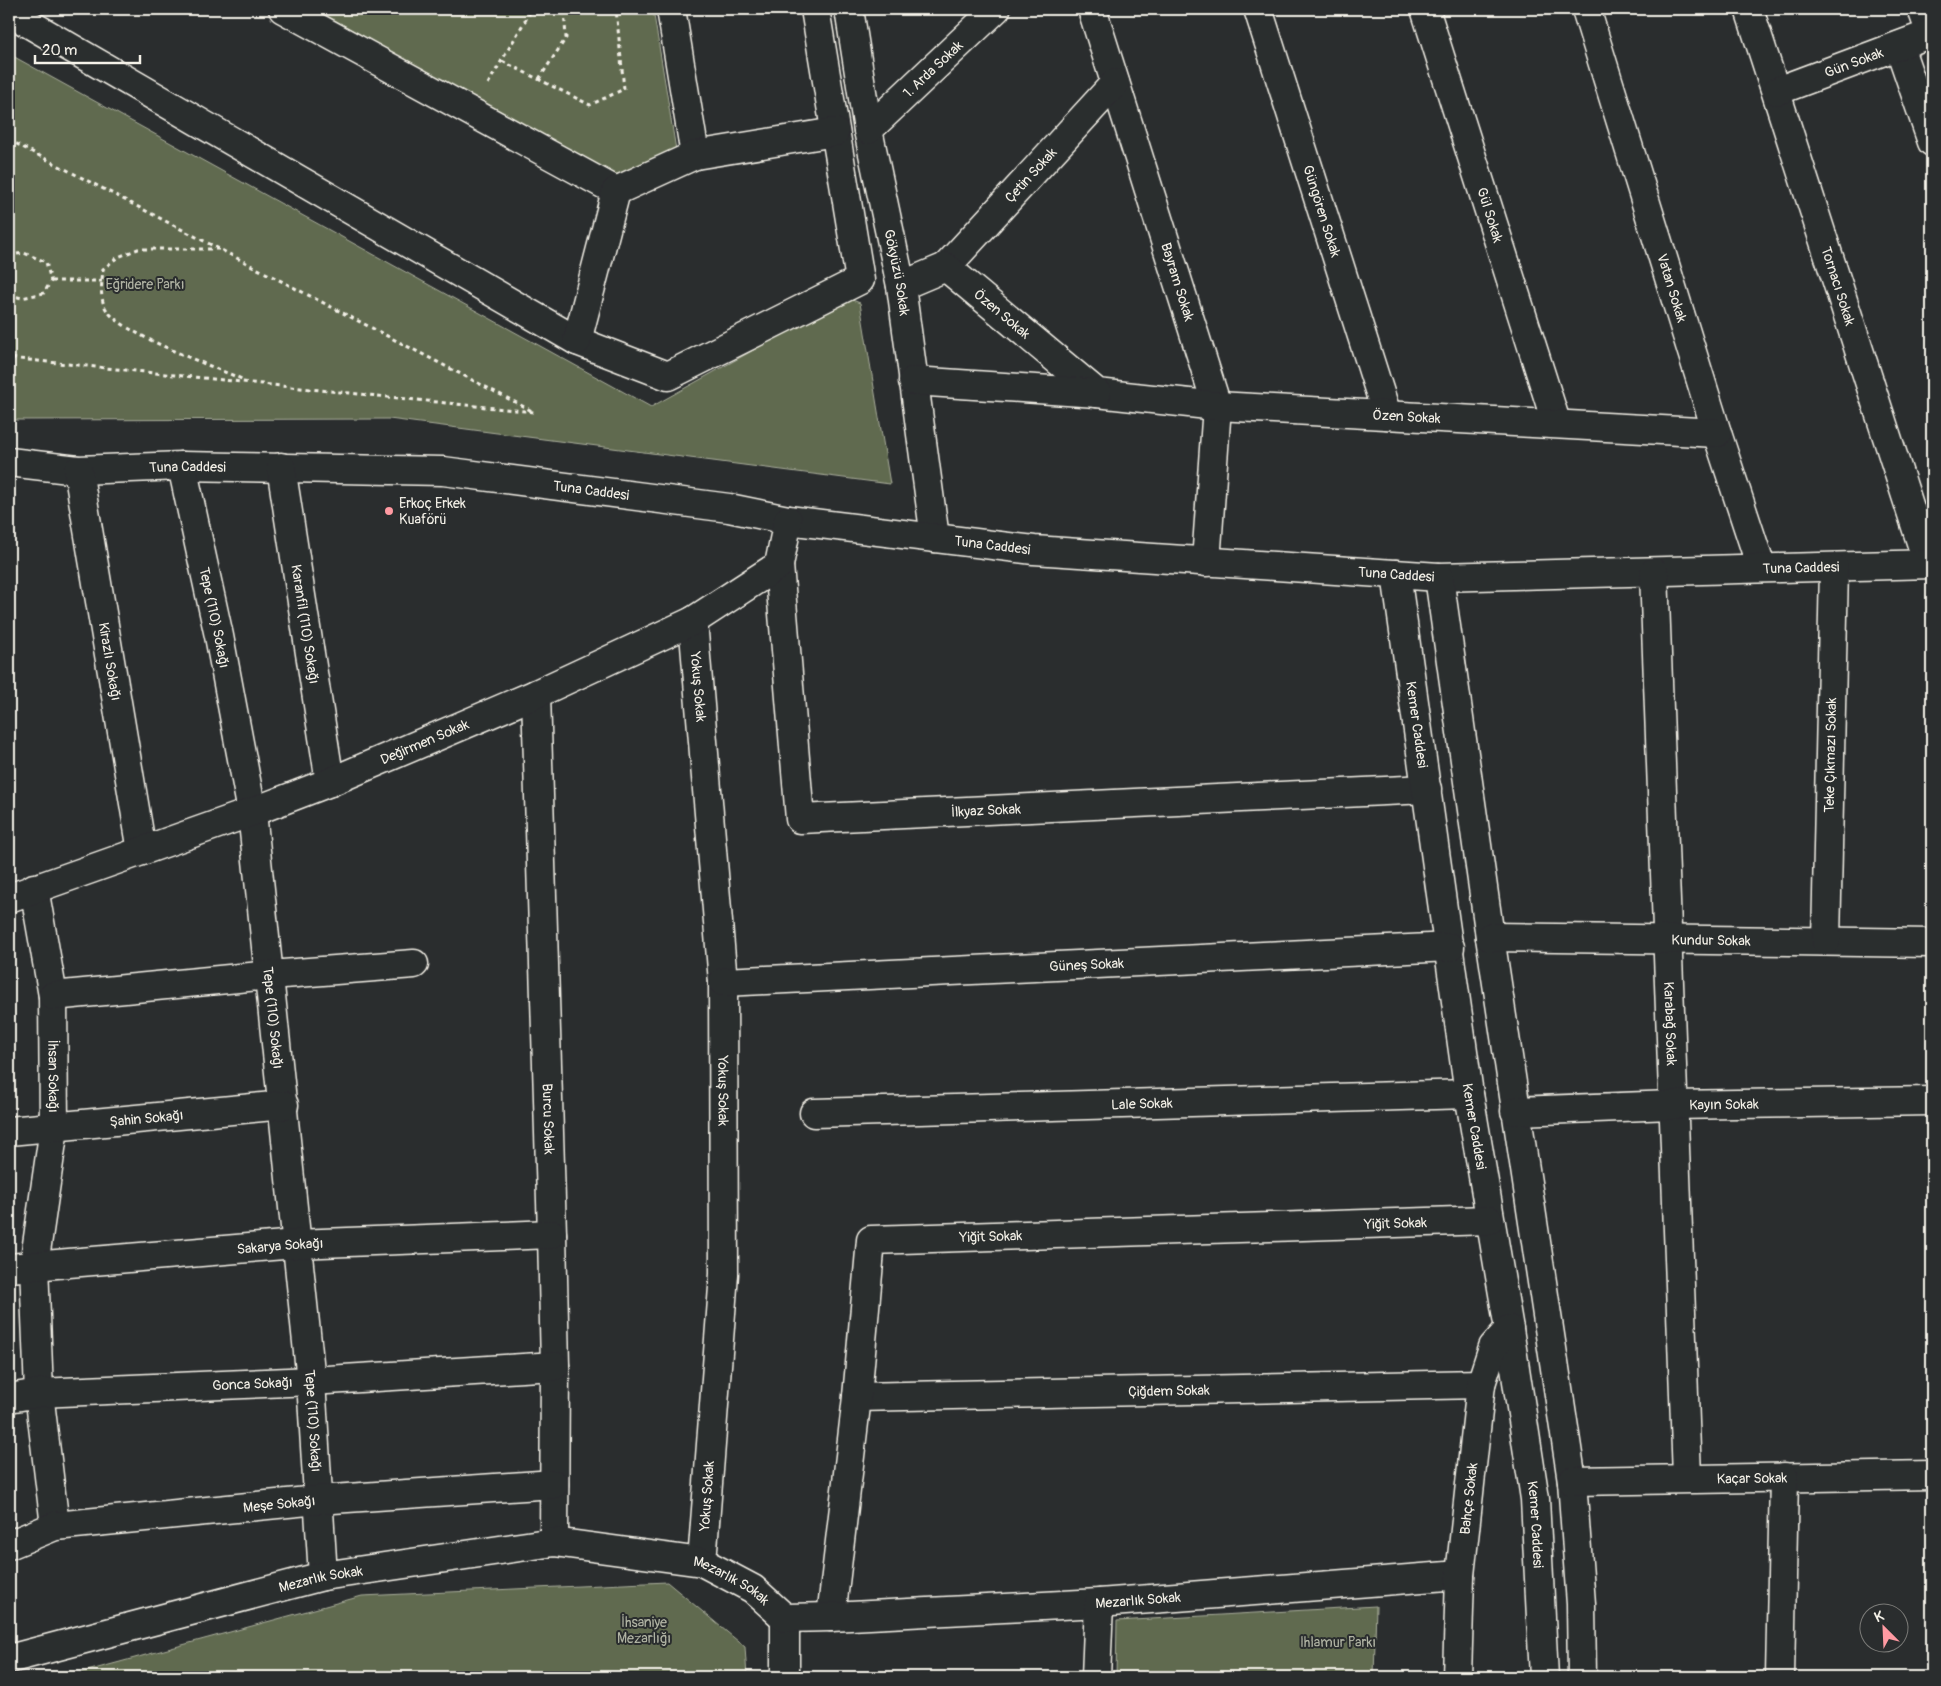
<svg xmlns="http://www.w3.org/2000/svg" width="1941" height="1686" font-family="Pangolin,sans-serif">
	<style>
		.green { fill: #606a50; stroke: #aaae9c }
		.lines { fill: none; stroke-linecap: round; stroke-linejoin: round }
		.minor-casing { stroke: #f4f1e8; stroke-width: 31 }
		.path { stroke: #f4f1e8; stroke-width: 3; stroke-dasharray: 4 4; stroke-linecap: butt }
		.minor { stroke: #2a2d2e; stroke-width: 28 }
		.poi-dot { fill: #ff9aa2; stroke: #2a2d2e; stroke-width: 2 }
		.labels { text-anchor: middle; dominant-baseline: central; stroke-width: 4; stroke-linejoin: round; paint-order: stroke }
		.street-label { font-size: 14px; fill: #f4f1e8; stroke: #2a2d2e }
		.park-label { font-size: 14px; fill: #b1b4a4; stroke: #2a2d2e }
		.poi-label { font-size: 14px; fill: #f4f1e8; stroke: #2a2d2e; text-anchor: start }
	</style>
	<rect width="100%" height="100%" fill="#2a2d2e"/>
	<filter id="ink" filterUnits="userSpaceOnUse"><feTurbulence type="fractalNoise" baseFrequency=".02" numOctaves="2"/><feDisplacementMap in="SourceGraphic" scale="10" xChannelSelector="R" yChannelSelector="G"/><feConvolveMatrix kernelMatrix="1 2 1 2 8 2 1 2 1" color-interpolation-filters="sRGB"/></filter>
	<g filter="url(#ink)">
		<g class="green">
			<polygon points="315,9 653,9 676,150 612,176"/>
			<polygon points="9,54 651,407 847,298 860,303 890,484 389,419 9,420"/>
			<polygon points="667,1582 745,1647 747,1677 65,1677 362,1596"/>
			<polygon points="1376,1606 1374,1677 1116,1677 1117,1621"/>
		</g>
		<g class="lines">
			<g class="minor-casing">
				<g id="minor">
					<polyline points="283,9 616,191"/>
					<polyline points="671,9 695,155"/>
					<path id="s1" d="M849,9l19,121 33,156 34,252"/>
					<path id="s2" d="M1092,9l125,397 -11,156"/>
					<path id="s3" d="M1258,9l129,406"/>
					<path id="s4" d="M1425,9l131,413"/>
					<path id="s5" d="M1586,9l131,424 44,134"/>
					<path id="s6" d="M1749,9l179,555"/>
					<polyline points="1922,9 1931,34"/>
					<polyline points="9,12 577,341 668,376 860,280 815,9"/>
					<polyline points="1899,46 1932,142"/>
					<path id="s7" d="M1777,91l155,-58"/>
					<path id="s8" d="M868,130l128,-121"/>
					<path id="s9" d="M946,267l169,-184"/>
					<path id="s10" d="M901,286l45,-19 151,126 120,13 500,27"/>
					<polyline points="577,341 616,191 695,155 835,132"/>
					<polyline points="913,381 1097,393"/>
					<path id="s11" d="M9,462l69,8 104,-4 261,5 286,37 59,12 246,30 405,27 493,-13"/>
					<path id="s12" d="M182,466l37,170 33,176 59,569 12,195"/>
					<path id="s13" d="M281,467l49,315"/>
					<path id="s14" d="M78,470l64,381"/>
					<path id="s15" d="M779,565l21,254 627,-30"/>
					<path id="s16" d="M1654,572l33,905"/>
					<path id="s17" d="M1396,574l73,520 40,235 26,170 9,178"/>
					<polyline points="1439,577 1490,937 1572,1481 1581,1604 1582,1677"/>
					<path id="s18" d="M693,621l30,361 1,292 -22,288"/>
					<path id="s19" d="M536,694l16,540 3,132 -1,176"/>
					<path id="s20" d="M34,888l19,108 1,132 -20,137 5,128 16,133"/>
					<path id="s21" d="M9,898l243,-86 78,-30 206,-88 157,-73 86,-56 9,-45"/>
					<path id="s22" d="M1490,937l442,6"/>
					<path id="s23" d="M1826,941l8,-373"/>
					<path id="s24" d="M723,982l727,-35"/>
					<polyline points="53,996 270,975 414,964"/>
					<path id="s25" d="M1515,1111l157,-6 260,-4"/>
					<path id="s26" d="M814,1113l655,-19"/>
					<path id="s27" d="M9,1131l275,-26"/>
					<path id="s28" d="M9,1268l287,-24 256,-10"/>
					<path id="s29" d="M857,1397l624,-13"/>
					<path id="s30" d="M9,1398l30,-5 272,-12 244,-15"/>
					<path id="s31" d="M1572,1481l360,-6"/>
					<path id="s32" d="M9,1545l46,-19 263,-26 236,-16"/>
					<path id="s33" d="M831,1617l26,-220 14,-157 618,-20"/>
					<polyline points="785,1618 785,1677"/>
					<path id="s34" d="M9,1659l314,-83 231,-34 148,20 51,27 32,29 46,-1 268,-14 361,-28"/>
					<polyline points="1096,1677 1099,1603"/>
					<path id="s35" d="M1457,1677l3,-102 21,-191 12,-37 16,-18"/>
					<polyline points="1780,1677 1784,1477"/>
				</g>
			</g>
			<g class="path">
				<polyline points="502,61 590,105 624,89 616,9"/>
				<polyline points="539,79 566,38 564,9"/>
				<polyline points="488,84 532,9"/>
				<polyline points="9,140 534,412 9,358"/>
				<path d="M219,249h-81l-20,8 -15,12c-1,14 -5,32 6,44 21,24 103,53 135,67"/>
				<polyline points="9,255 24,253 46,262 51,281"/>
				<polyline points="51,281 102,281"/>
				<polyline points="9,295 22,298 44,293 51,281"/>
			</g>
			<use href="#minor" class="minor"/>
		</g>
	</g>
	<circle class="poi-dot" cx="389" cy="511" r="5"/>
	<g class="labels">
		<g class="street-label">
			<text stroke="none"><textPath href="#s7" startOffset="82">Gün Sokak</textPath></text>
			<text stroke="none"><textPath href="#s8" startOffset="89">1. Arda Sokak</textPath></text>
			<text stroke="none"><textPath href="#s9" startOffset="125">Çetin Sokak</textPath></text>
			<text stroke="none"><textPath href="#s3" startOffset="212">Güngören Sokak</textPath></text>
			<text stroke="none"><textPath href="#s4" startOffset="216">Gül Sokak</textPath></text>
			<text stroke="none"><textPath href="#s1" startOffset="268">Gökyüzü Sokak</textPath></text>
			<text stroke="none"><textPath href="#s2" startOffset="286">Bayram Sokak</textPath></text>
			<text stroke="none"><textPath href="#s6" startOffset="291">Tornacı Sokak</textPath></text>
			<text stroke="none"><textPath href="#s5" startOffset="292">Vatan Sokak</textPath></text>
			<text stroke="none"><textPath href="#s10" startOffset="122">Özen Sokak</textPath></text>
			<text stroke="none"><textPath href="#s10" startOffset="556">Özen Sokak</textPath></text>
			<text stroke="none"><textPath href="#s11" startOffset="179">Tuna Caddesi</textPath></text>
			<text stroke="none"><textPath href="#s11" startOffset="584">Tuna Caddesi</textPath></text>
			<text stroke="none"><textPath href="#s11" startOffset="989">Tuna Caddesi</textPath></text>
			<text stroke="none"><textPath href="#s11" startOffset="1799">Tuna Caddesi</textPath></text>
			<text stroke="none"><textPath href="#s11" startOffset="1394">Tuna Caddesi</textPath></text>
			<text stroke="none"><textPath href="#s12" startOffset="155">Tepe (110) Sokağı</textPath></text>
			<text stroke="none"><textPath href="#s13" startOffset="159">Karanfil (110) Sokağı</textPath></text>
			<text stroke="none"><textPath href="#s14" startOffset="194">Kirazlı Sokağı</textPath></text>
			<text stroke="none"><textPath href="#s18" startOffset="66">Yokuş Sokak</textPath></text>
			<text stroke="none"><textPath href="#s17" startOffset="152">Kemer Caddesi</textPath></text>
			<text stroke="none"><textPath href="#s21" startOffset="444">Değirmen Sokak</textPath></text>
			<text stroke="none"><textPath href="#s23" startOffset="186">Teke Çıkmazı Sokak</textPath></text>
			<text stroke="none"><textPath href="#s15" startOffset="441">İlkyaz Sokak</textPath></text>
			<text stroke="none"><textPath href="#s22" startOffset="221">Kundur Sokak</textPath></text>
			<text stroke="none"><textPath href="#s24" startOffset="364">Güneş Sokak</textPath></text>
			<text stroke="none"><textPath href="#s12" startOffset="560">Tepe (110) Sokağı</textPath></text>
			<text stroke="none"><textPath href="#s16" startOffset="452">Karabağ Sokak</textPath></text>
			<text stroke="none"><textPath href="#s20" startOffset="190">İhsan Sokağı</textPath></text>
			<text stroke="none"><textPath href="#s18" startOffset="471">Yokuş Sokak</textPath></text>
			<text stroke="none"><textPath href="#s26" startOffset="328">Lale Sokak</textPath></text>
			<text stroke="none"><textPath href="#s25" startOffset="209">Kayın Sokak</textPath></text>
			<text stroke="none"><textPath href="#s27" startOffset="138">Şahin Sokağı</textPath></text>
			<text stroke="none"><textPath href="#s19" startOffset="425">Burcu Sokak</textPath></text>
			<text stroke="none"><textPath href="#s17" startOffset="558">Kemer Caddesi</textPath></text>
			<text stroke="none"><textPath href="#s33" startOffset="904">Yiğit Sokak</textPath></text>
			<text stroke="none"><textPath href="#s33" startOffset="499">Yiğit Sokak</textPath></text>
			<text stroke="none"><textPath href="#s28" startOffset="272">Sakarya Sokağı</textPath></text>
			<text stroke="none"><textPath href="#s30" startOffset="244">Gonca Sokağı</textPath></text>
			<text stroke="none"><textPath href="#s29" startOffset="312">Çiğdem Sokak</textPath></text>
			<text stroke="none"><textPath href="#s12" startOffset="965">Tepe (110) Sokağı</textPath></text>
			<text stroke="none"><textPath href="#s31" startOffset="180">Kaçar Sokak</textPath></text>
			<text transform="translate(707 1496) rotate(-86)">Yokuş Sokak</text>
			<text stroke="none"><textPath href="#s35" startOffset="179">Bahçe Sokak</textPath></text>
			<text stroke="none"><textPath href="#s32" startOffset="275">Meşe Sokağı</textPath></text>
			<text stroke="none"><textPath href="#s17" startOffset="961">Kemer Caddesi</textPath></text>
			<text stroke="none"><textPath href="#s34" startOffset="322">Mezarlık Sokak</textPath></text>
			<text stroke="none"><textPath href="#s34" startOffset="742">Mezarlık Sokak</textPath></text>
			<text stroke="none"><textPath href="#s34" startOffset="1162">Mezarlık Sokak</textPath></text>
		</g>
		<g class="park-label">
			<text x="145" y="284">Eğridere Parkı</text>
			<text x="644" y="1622">İhsaniye<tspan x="644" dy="16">Mezarlığı</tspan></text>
			<text x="1338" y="1642">Ihlamur Parkı</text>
		</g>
		<g class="poi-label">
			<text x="399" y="503">Erkoç Erkek<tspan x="399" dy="16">Kuaförü</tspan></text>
		</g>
	</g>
	<rect width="1941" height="1686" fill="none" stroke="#2a2d2e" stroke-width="30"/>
	<rect x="15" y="15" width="1911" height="1656" fill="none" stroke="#f4f1e8" stroke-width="2" filter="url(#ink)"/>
	<g transform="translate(1884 1628) rotate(336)"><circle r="24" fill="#2a2d2e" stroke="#7b7b78"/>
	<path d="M0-4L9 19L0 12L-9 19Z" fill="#ff9aa2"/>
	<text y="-8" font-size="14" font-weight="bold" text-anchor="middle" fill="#f4f1e8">K</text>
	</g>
	<path d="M35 55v8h105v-8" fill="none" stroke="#f4f1e8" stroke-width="2.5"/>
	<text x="42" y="55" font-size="15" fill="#f4f1e8" stroke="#2a2d2e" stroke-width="4" paint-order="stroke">20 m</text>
</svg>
